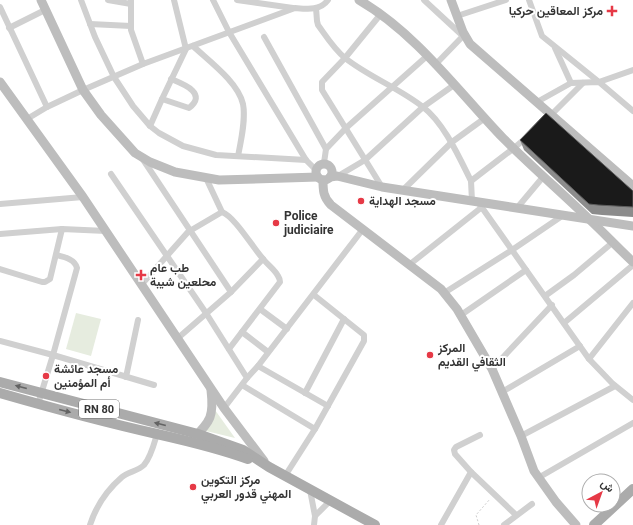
<svg xmlns="http://www.w3.org/2000/svg" width="633" height="525" font-family="Roboto,Vazirmatn,sans-serif">
	<style>
		.green { fill: #e6ecdf }
		.lines { fill: none; stroke-linecap: round; stroke-linejoin: round }
		.path { stroke: #cdcdcd; stroke-width: 1; stroke-dasharray: 2 2; stroke-linecap: butt }
		.street { stroke: #d0d0d0; stroke-width: 6 }
		.secondary { stroke: #bdbdbd; stroke-width: 9 }
		.primary { stroke: #ababab; stroke-width: 10 }
		.wall { fill: #8c8c8c }
		.building { fill: #1a1a1a; stroke: #5f5f5f }
		.oneway { fill: #636363 }
		.poi-dot { fill: #e63946; stroke: #fff; stroke-width: 1.5 }
		.labels { text-anchor: middle; dominant-baseline: central; stroke-width: 4; stroke-linejoin: round; paint-order: stroke }
		.shield { fill: #fff; stroke: #707070; stroke-width: 1 }
		.shield-label { font-size: 11px; font-weight: bold; fill: #333 }
		.poi-label { font-size: 12px; font-weight: bold; fill: #333; stroke: #fff; text-anchor: start }
	</style>
	<rect width="100%" height="100%" fill="#fff"/>
	<g class="green">
		<polygon points="76,313 101,319 91,356 66,349"/>
		<polygon points="215,410 235,438 206,431"/>
	</g>
	<g class="lines">
		<polyline class="path" points="479,525 476,515 490,499"/>
		<g class="street">
			<polyline points="81,0 95,37 114,77 133,106 150,126 159,133 183,146 216,155 306,160"/>
			<polyline points="108,0 131,4"/>
			<polyline points="131,0 131,30 143,64"/>
			<polyline points="213,0 229,32 306,160 316,170"/>
			<polyline points="237,0 293,8"/>
			<polyline points="424,0 464,37"/>
			<polyline points="529,0 542,36 599,82 633,70"/>
			<polyline points="0,7 47,107"/>
			<path d="M316,8l1,13 1,4c8,11 16,24 27,33 24,19 54,30 78,49 21,16 36,50 48,74l43,-33 13,-11"/>
			<polyline points="380,15 345,58 322,82 322,90 382,187"/>
			<polyline points="457,16 506,0"/>
			<polyline points="90,24 131,26"/>
			<polyline points="9,28 45,10"/>
			<polyline points="264,37 326,149 324,163"/>
			<path d="M193,46c16,15 45,36 50,58 3,15 -2,37 -5,52"/>
			<polyline points="555,48 571,83"/>
			<polyline points="435,65 463,36"/>
			<polyline points="162,99 186,49 174,0"/>
			<polyline points="537,102 571,83 599,82 633,111"/>
			<polyline points="549,117 583,83"/>
			<path d="M27,119l20,-12 36,-17 60,-26 152,-56c12,1 25,3 33,-8"/>
			<path d="M150,126l12,-27 27,9c19,-15 -6,-24 -18,-29"/>
			<polyline points="326,149 346,128 427,56"/>
			<polyline points="142,158 231,292"/>
			<polyline points="111,174 206,313 247,378 224,408"/>
			<polyline points="338,176 365,160 423,107 454,85"/>
			<polyline points="471,181 472,201"/>
			<polyline points="403,190 452,142 485,118"/>
			<polyline points="478,202 589,359 612,383 633,400"/>
			<polyline points="0,204 83,197"/>
			<polyline points="517,208 543,177"/>
			<path d="M222,212c13,5 31,36 42,48 4,5 11,10 14,16 2,3 2,4 2,6l-51,67"/>
			<polyline points="0,234 62,229 106,231"/>
			<polyline points="409,265 482,207"/>
			<polyline points="0,269 42,282 45,282 50,279 62,229"/>
			<polyline points="142,284 188,232 222,212 206,178"/>
			<polyline points="444,293 512,250 562,216"/>
			<polyline points="545,296 574,275 612,243"/>
			<polyline points="260,309 287,329"/>
			<polyline points="461,315 526,270"/>
			<polyline points="564,323 633,265"/>
			<polyline points="242,332 268,352"/>
			<polyline points="178,338 231,292 263,259"/>
			<path d="M0,341l53,14 24,-87c-2,-9 -13,-11 -21,-13"/>
			<polyline points="589,359 633,303"/>
			<polyline points="492,369 552,305"/>
			<polyline points="126,377 138,320"/>
			<polyline points="247,378 258,366"/>
			<polyline points="242,385 315,429"/>
			<polyline points="502,392 580,346"/>
			<polyline points="305,393 344,319"/>
			<polyline points="38,404 53,355 154,385"/>
			<polyline points="328,406 258,366 363,229"/>
			<polyline points="521,436 615,386"/>
			<polyline points="471,472 455,454 454,450 456,447 480,435"/>
			<polyline points="285,476 315,429 364,341 364,335 314,295"/>
			<polyline points="538,478 633,423"/>
			<polyline points="310,490 315,516 330,501"/>
			<path d="M90,525c6,-19 17,-35 32,-48 6,-5 16,-6 22,-12 7,-8 10,-21 13,-31"/>
			<polyline points="314,525 315,516"/>
			<polyline points="441,525 471,472 516,515"/>
			<polyline points="504,525 532,504"/>
		</g>
		<g class="secondary">
			<polyline points="41,0 83,90 101,115 135,153 150,162 175,172 219,180 318,177"/>
			<path d="M359,0c57,33 99,91 144,138 28,28 58,54 86,81 15,14 29,29 44,43"/>
			<polyline points="451,0 463,32 470,44 633,186"/>
			<polyline points="0,82 83,197 224,408 264,461"/>
			<circle cx="324" cy="172" r="8"/>
			<polyline points="330,177 337,176 382,187 633,226"/>
			<path d="M323,180c0,10 0,17 8,25l110,84 16,20 35,60 29,67 13,35 22,31 20,23"/>
			<path d="M193,439c18,-18 21,-23 18,-49"/>
		</g>
		<g class="primary">
			<polyline points="0,382 198,434 243,450 269,467 375,525"/>
			<path d="M0,393c52,15 104,29 157,41 31,7 61,14 91,25"/>
			<polyline points="594,525 633,489"/>
		</g>
	</g>
	<polygon class="wall" points="520,140 633,191 633,217 602,215 592,214 524,150"/>
	<polygon class="building" points="546,113 633,191 633,207 598,205 589,204 520,140"/>
	<defs><path id="oneway-solid" d="M-6-.8H1V-3.2L6.5 0L1 3.2V.8H-6Z"/></defs>
	<g class="oneway">
		<use href="#oneway-solid" transform="translate(21 387) rotate(-165)"/>
		<use href="#oneway-solid" transform="translate(65 411) rotate(14)"/>
		<use href="#oneway-solid" transform="translate(160 424) rotate(-166)"/>
	</g>
	<g class="poi-dot">
		<path d="M610 5h4v4h4v4h-4v4h-4v-4h-4v-4h4z"/>
		<circle cx="361" cy="201" r="4"/>
		<circle cx="276" cy="223" r="4"/>
		<path d="M139 269h4v4h4v4h-4v4h-4v-4h-4v-4h4z"/>
		<circle cx="430" cy="355" r="4"/>
		<circle cx="46" cy="376" r="4"/>
		<circle cx="193" cy="487" r="4"/>
	</g>
	<g class="labels">
		<rect class="shield" x="79" y="400" width="40" height="18" rx="3"/>
		<g class="shield-label">
			<text x="99" y="409">RN 80</text>
		</g>
		<g class="poi-label">
			<text x="603" y="11" text-anchor="end">مركز المعاقين حركيا</text>
			<text x="369" y="201">مسجد الهداية</text>
			<text x="284" y="216">Police<tspan x="284" dy="14">judiciaire</tspan></text>
			<text x="150" y="268">طب عام<tspan x="150" dy="14">محلعين شيبة</tspan></text>
			<text x="438" y="348">المركز<tspan x="438" dy="14">الثقافي القديم</tspan></text>
			<text x="54" y="369">مسجد عائشة<tspan x="54" dy="14">أم المؤمنين</tspan></text>
			<text x="201" y="480">مركز التكوين<tspan x="201" dy="14">المهني قدور العربي</tspan></text>
		</g>
	</g>
	<g transform="translate(601 493) rotate(41)"><circle r="19" fill="#ffffff" stroke="#adadad"/>
	<path d="M0-3L7 15L0 10L-7 15Z" fill="#e63946"/>
	<text y="-6" font-size="11" font-weight="bold" text-anchor="middle" fill="#333333">ش</text>
	</g>
</svg>
